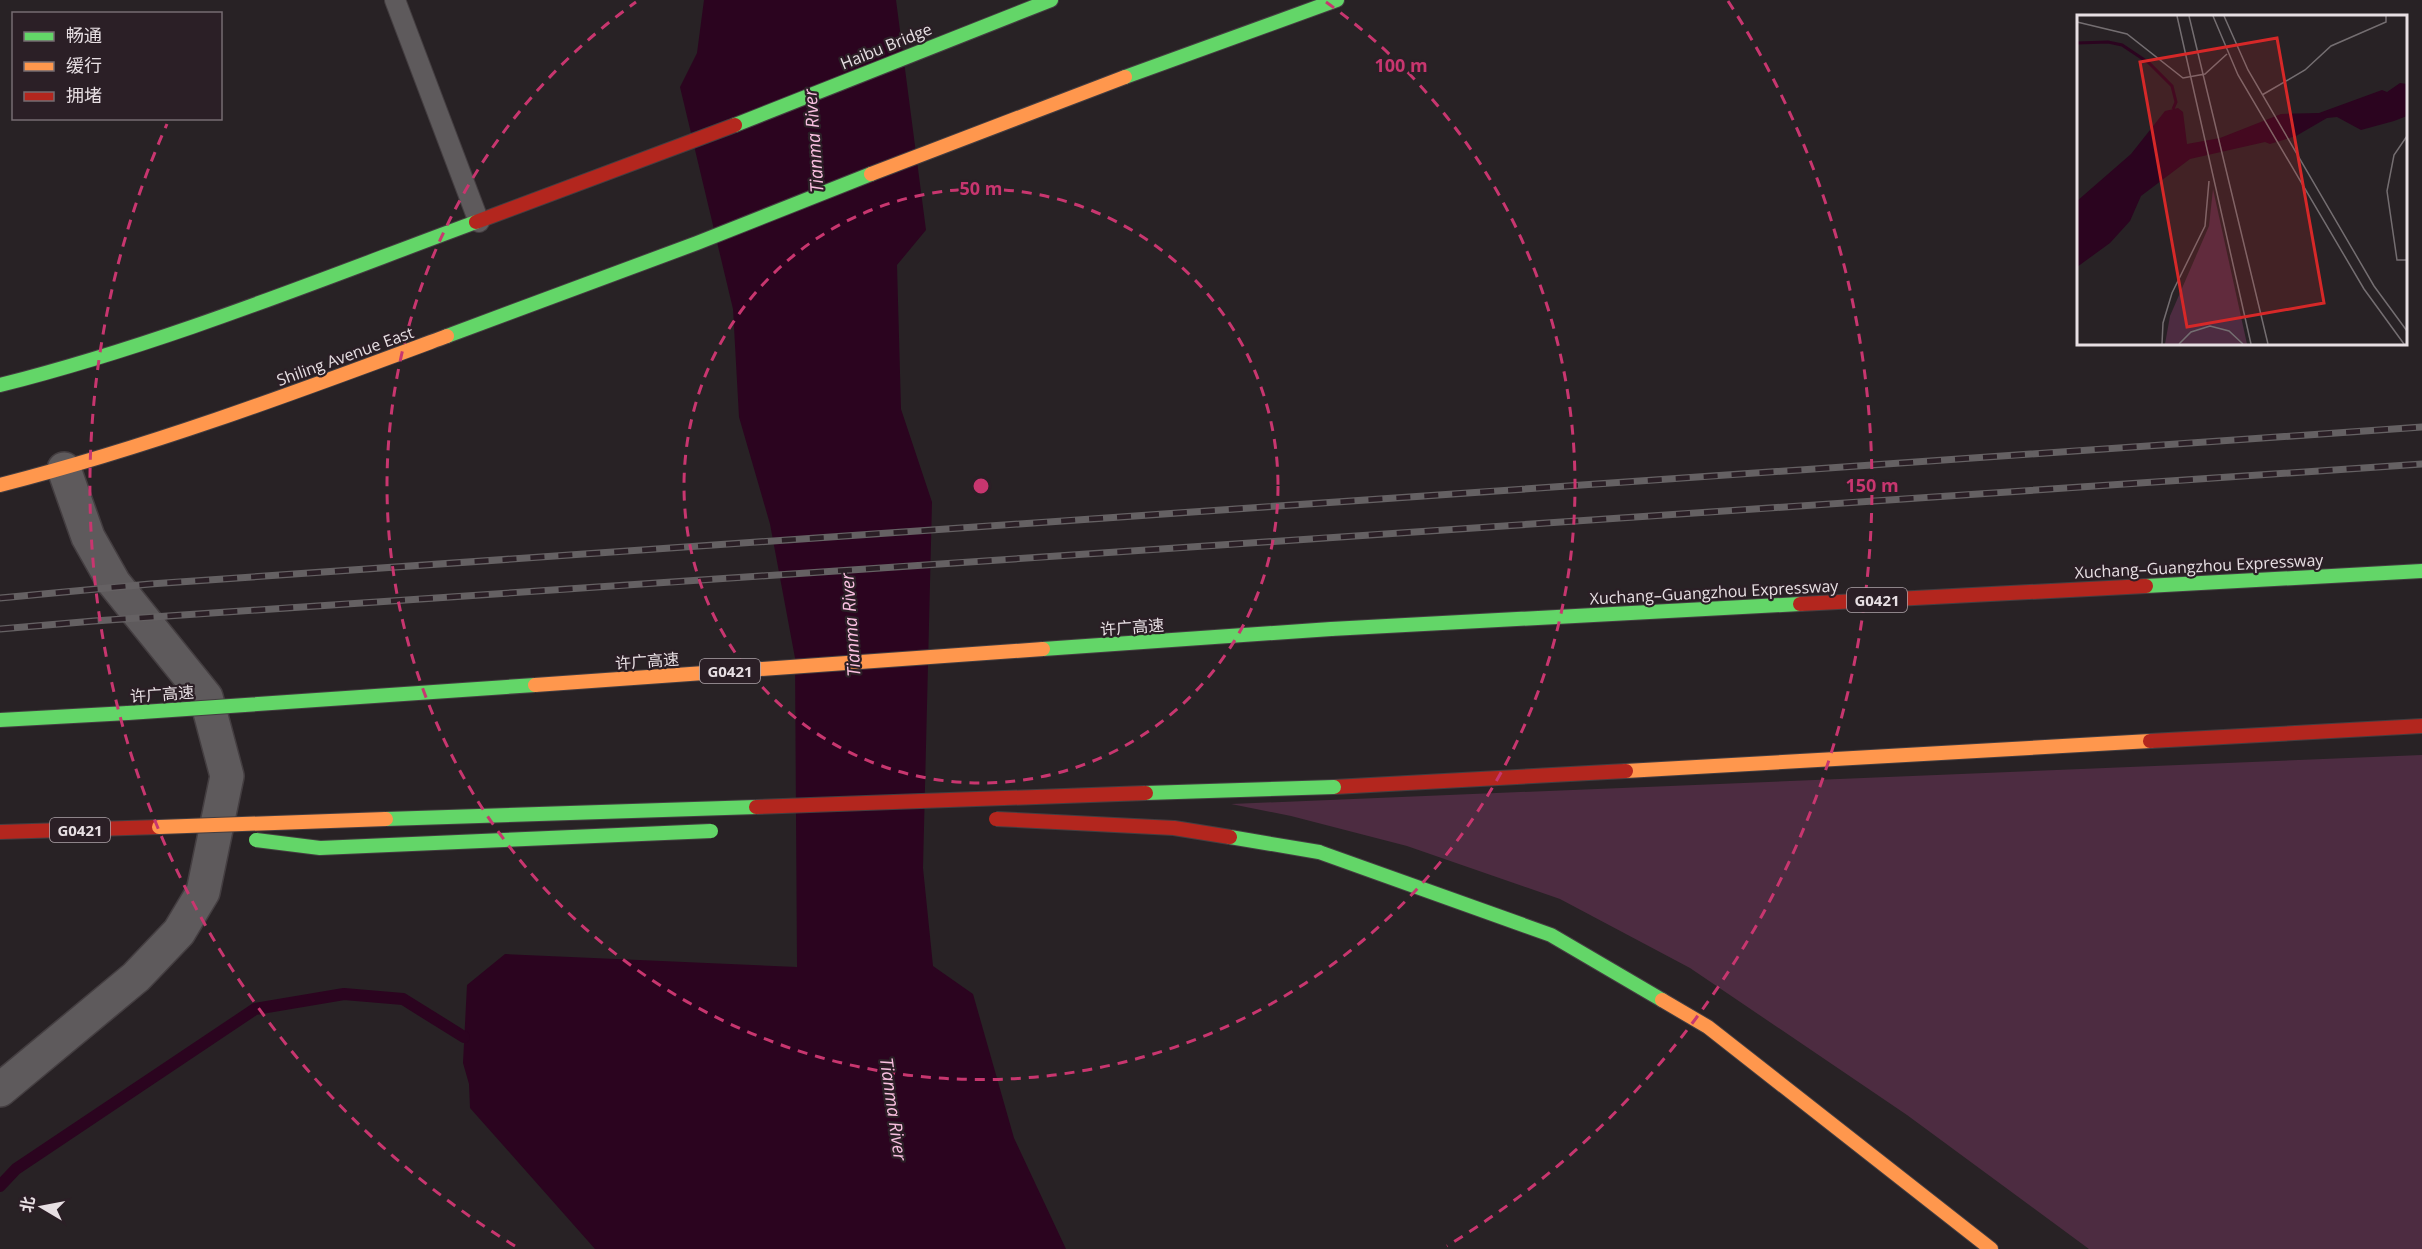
<svg xmlns="http://www.w3.org/2000/svg" width="2422" height="1249" font-family="'Open Sans','Noto Sans SC',sans-serif">
	<style>
		.green { fill: #4d2c41 }
		.water { fill: #2b041f }
		.lines { fill: none; stroke-linecap: round; stroke-linejoin: round }
		.stream { stroke: #2b041f; stroke-width: 12 }
		.lane-casing { stroke: #443e41; stroke-width: 22 }
		.street-casing { stroke: #443e41; stroke-width: 36 }
		.fast-casing { stroke: #443e41; stroke-width: 16 }
		.slow-casing { stroke: #443e41; stroke-width: 16 }
		.jam-casing { stroke: #443e41; stroke-width: 16 }
		.lane { stroke: #5e5a5c; stroke-width: 20 }
		.street { stroke: #5e5a5c; stroke-width: 33 }
		.fast { stroke: #63d668; stroke-width: 14 }
		.slow { stroke: #ff974d; stroke-width: 14 }
		.jam { stroke: #b3261e; stroke-width: 14 }
		.rail-casing { stroke: #656163; stroke-width: 7 }
		.rail { stroke: #2b1f26; stroke-width: 4.5; stroke-dasharray: 14; stroke-linecap: butt }
		.fast-bridge-casing { stroke: #443e41; stroke-width: 16; stroke-linecap: butt }
		.slow-bridge-casing { stroke: #443e41; stroke-width: 16; stroke-linecap: butt }
		.jam-bridge-casing { stroke: #443e41; stroke-width: 16; stroke-linecap: butt }
		.fast-bridge { stroke: #63d668; stroke-width: 14 }
		.slow-bridge { stroke: #ff974d; stroke-width: 14 }
		.jam-bridge { stroke: #b3261e; stroke-width: 14 }
		.ring { fill: none; stroke: #c8366f; stroke-width: 3; stroke-dasharray: 10 8 }
		.labels { text-anchor: middle; dominant-baseline: central; stroke-width: 4.5; stroke-linejoin: round; paint-order: stroke }
		.shield { fill: #2b1f26; stroke: #afa5aa; stroke-width: 1.5 }
		.shield-label { font-size: 15px; font-weight: bold; fill: #e7dfe3 }
		.street-label { font-size: 16px; fill: #e7dfe3; stroke: #2b1f26 }
		.water-label { font-size: 18px; font-style: italic; fill: #fac0e1; stroke: #2b1f26 }
		.inset-river { fill: none; stroke: #2b041f; stroke-width: 3 }
		.inset-road { fill: none; stroke: #746e71; stroke-width: 1.5 }
		.view { fill: #d62828; fill-opacity: 0.15; stroke: #d62828; stroke-width: 3 }
		.inset-edge { fill: none; stroke: #e7dfe3; stroke-width: 3 }
		.centre { fill: #c8366f; stroke: #2b1f26; stroke-width: 3 }
		.ring-label { font-size: 18px; text-anchor: middle; font-weight: bold; fill: #c8366f; stroke: #2b1f26; stroke-width: 4.5; stroke-linejoin: round; paint-order: stroke }
	</style>
	<rect width="100%" height="100%" fill="#282225"/>
	<polygon class="green" points="2422,755 2422,1249 2089,1249 1907,1115 1690,968 1560,899 1407,846 1291,816 1231,804"/>
	<polygon class="water" points="704,0 896,0 926,230 897,265 901,409 932,502 923,868 933,966 973,994 1014,1138 1066,1249 595,1249 470,1108 469,1084 463,1063 467,985 505,954 797,967 795,658 770,524 739,417 733,309 680,87 697,53"/>
	<g class="lines">
		<polyline class="stream" points="0,1186 16,1169 255,1009 344,994 403,999 464,1037"/>
		<g class="lane-casing">
			<polyline id="lane" points="395,0 479,222"/>
		</g>
		<g class="street-casing">
			<polyline id="street" points="0,1090 136,977 179,932 203,892 227,776 206,697 114,583 88,537 64,469"/>
		</g>
		<g class="fast-casing">
			<g id="fast">
				<polyline points="1125,77 1337,0"/>
				<polyline points="735,125 1051,0"/>
				<polyline points="447,336 697,243 871,174"/>
				<path d="M0,385c163,-41 319,-105 476,-163"/>
				<polyline points="2146,586 2422,571"/>
				<polyline points="1331,629 1800,604"/>
				<polyline points="0,720 128,713"/>
				<polyline points="1319,852 1551,935 1662,1000"/>
			</g>
		</g>
		<g class="slow-casing">
			<g id="slow">
				<polyline points="871,174 1125,77"/>
				<path d="M0,485c153,-39 299,-94 447,-149"/>
				<polyline points="1626,771 2150,741"/>
				<polyline points="1662,1000 1708,1027 1991,1249"/>
			</g>
		</g>
		<g class="jam-casing">
			<g id="jam">
				<polyline points="476,222 735,125"/>
				<polyline points="1800,604 2146,586"/>
				<polyline points="2150,741 2422,726"/>
				<polyline points="1334,787 1626,771"/>
				<polyline points="0,832 159,827"/>
			</g>
		</g>
		<use href="#lane" class="lane"/>
		<use href="#street" class="street"/>
		<use href="#fast" class="fast"/>
		<use href="#slow" class="slow"/>
		<use href="#jam" class="jam"/>
		<g class="rail-casing">
			<g id="rail">
				<polyline points="0,598 150,584 2422,427"/>
				<polyline points="0,629 94,621 2422,464"/>
			</g>
		</g>
		<use href="#rail" class="rail"/>
		<g class="fast-bridge-casing">
			<g id="fast-bridge">
				<polyline points="1043,649 1331,629"/>
				<polyline points="128,713 535,685"/>
				<polyline points="1146,793 1334,787"/>
				<polyline points="386,819 756,807"/>
				<polyline points="1230,837 1319,852"/>
				<polyline points="256,840 320,848 711,831"/>
			</g>
		</g>
		<g class="slow-bridge-casing">
			<g id="slow-bridge">
				<polyline points="535,685 1043,649"/>
				<polyline points="159,827 386,819"/>
			</g>
		</g>
		<g class="jam-bridge-casing">
			<g id="jam-bridge">
				<polyline points="756,807 1146,793"/>
				<polyline points="996,819 1174,828 1230,837"/>
			</g>
		</g>
		<use href="#fast-bridge" class="fast-bridge"/>
		<use href="#slow-bridge" class="slow-bridge"/>
		<use href="#jam-bridge" class="jam-bridge"/>
	</g>
	<g class="ring">
		<circle cx="981" cy="486" r="297"/>
		<path d="M1326 2A594 594 0 1 1 636 2"/>
		<path d="M515 1246A891 891 0 0 1 167 124M1728 1A891 891 0 0 1 1447 1246"/>
	</g>
	<g class="labels">
		<g class="shield">
			<rect x="1847" y="588" width="60" height="24" rx="4.5"/>
			<rect x="700" y="659" width="60" height="24" rx="4.5"/>
			<rect x="50" y="818" width="60" height="24" rx="4.5"/>
		</g>
		<g class="shield-label">
			<text x="1877" y="600">G0421</text>
			<text x="730" y="671">G0421</text>
			<text x="80" y="830">G0421</text>
		</g>
		<g class="street-label">
			<text transform="translate(886 46) rotate(-22)">Haibu Bridge</text>
			<text transform="translate(345 356) rotate(-20)">Shiling Avenue East</text>
			<text transform="translate(2199 566) rotate(-3)">Xuchang–Guangzhou Expressway</text>
			<text transform="translate(1714 592) rotate(-3)">Xuchang–Guangzhou Expressway</text>
			<text transform="translate(1132 627) rotate(-4)">许广高速</text>
			<text transform="translate(647 661) rotate(-4)">许广高速</text>
			<text transform="translate(162 694) rotate(-4)">许广高速</text>
		</g>
		<g class="water-label">
			<text transform="translate(813 141) rotate(-94)">Tianma River</text>
			<text transform="translate(850 625) rotate(-94)">Tianma River</text>
			<text transform="translate(894 1109) rotate(82)">Tianma River</text>
		</g>
	</g>
	<g transform="translate(2077 15)">
		<rect width="330" height="330" fill="#282225"/>
		<path d="M136,174l34,155h-82l5,-28 39,-90z" fill="#4d2c41"/>
		<path d="M323,68l7,1v32l-13,5 -33,9 -24,-13 -10,1 -31,18 -26,8 -5,-2 -75,17 -49,37 -11,25 -20,22 -33,24v-66l54,-47 34,-43 13,-3 5,4 4,32 33,-6 61,-24 38,-1 63,-23 5,2z" fill="#2b041f"/>
		<path class="inset-river" d="M0,28l31,-1 14,3 27,18 23,23 4,16 -3,7"/>
		<path class="inset-road" d="M100,1l74,328M112,1l79,328M136,1l25,59 126,214 40,55M147,1l24,54 126,216 33,45M0,7l50,12 56,44 22,-4 22,-20M185,80l43,-25 26,-24 55,-24v-6M330,121l-13,19 -7,36 10,69h10M85,329l1,-21 9,-30 33,-67 4,-45M102,329l12,-12 19,-6 19,5 14,13"/>
		<path class="view" d="M200,23l47,265 -137,24 -47,-265z"/>
		<rect width="330" height="330" class="inset-edge"/>
	</g>
	<circle cx="981" cy="486" r="9" class="centre"/>
	<g class="ring-label">
		<text x="1401" y="72">100 m</text>
		<text x="981" y="195">50 m</text>
		<text x="1872" y="492">150 m</text>
	</g>
	<rect x="12" y="12" width="210" height="108" fill="#2b1f26" stroke="#766c72" stroke-width="1.5"/>
	<rect x="24" y="32" width="30" height="9" fill="#63d668" stroke="#766c72" stroke-width="1.5"/>
	<text x="66" y="42" font-size="18" fill="#e7dfe3">畅通</text>
	<rect x="24" y="62" width="30" height="9" fill="#ff974d" stroke="#766c72" stroke-width="1.5"/>
	<text x="66" y="72" font-size="18" fill="#e7dfe3">缓行</text>
	<rect x="24" y="92" width="30" height="9" fill="#b3261e" stroke="#766c72" stroke-width="1.5"/>
	<text x="66" y="102" font-size="18" fill="#e7dfe3">拥堵</text>
	<g transform="translate(42 1207) rotate(280)" stroke="#2b1f26" stroke-width="4.5" paint-order="stroke">
	<path d="M0-4.5L10 22L0 15L-10 22Z" fill="#e7dfe3"/>
	<text y="-9" font-size="16" font-weight="bold" text-anchor="middle" fill="#e7dfe3">北</text>
	</g>
</svg>
